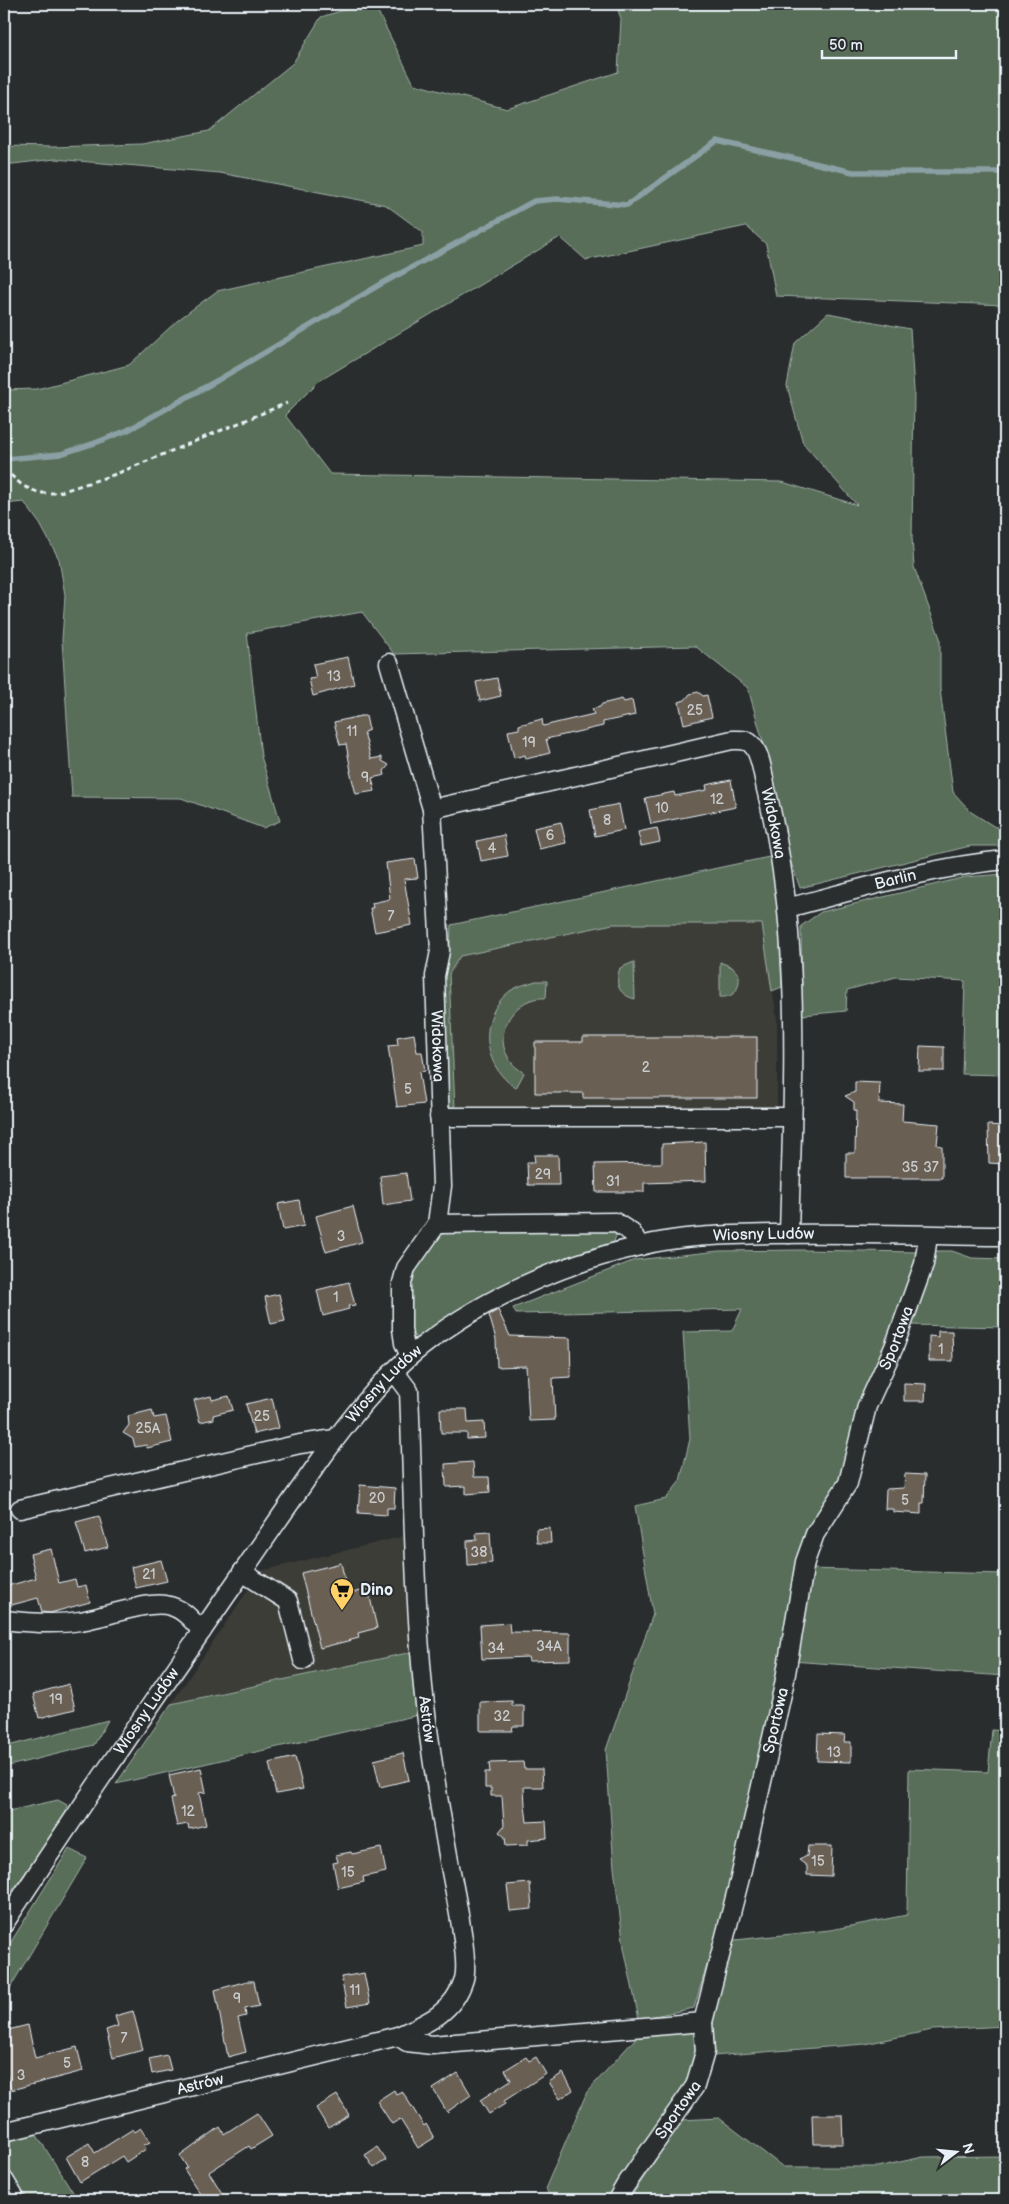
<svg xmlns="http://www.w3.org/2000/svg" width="1009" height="2204" font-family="'Balsamiq Sans',sans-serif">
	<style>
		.built { fill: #3e3c39 }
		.green { fill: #596e59; stroke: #a0b0a8 }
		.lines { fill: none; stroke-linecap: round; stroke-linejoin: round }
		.stream { stroke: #8aa0a4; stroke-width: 5.5 }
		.building { fill: #6b5e52; stroke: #e8f1f8 }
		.minor-casing { stroke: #e8f1f8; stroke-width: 21 }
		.path { stroke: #e8f1f8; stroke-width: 3; stroke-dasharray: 5 4; stroke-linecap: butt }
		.minor { stroke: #2a2d2e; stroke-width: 18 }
		.labels { text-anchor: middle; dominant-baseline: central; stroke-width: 4; stroke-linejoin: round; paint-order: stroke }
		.number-label { font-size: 14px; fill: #c9ccce }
		.street-label { font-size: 16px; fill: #e8f1f8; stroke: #2a2d2e }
		.poi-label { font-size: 16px; font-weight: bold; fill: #e8f1f8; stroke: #2a2d2e; text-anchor: start }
	</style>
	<rect width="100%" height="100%" fill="#2a2d2e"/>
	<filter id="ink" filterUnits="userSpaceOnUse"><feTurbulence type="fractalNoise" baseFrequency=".02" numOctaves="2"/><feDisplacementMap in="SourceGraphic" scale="10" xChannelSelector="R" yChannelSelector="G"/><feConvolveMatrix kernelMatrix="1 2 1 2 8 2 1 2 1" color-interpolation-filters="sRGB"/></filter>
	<g filter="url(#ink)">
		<g class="built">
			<polygon points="613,924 762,924 777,1019 777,1125 455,1109 449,974 460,956"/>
			<polygon points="409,1535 412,1652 171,1704 261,1571"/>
		</g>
		<g class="green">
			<polygon points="363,4 374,4 414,84 507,109 618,72 621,19 616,4 1005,4 1005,305 776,296 766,244 746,226 586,260 560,237 319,381 285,415 330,474 782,482 857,505 803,443 787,386 795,343 828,313 910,329 914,390 912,538 914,567 940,638 940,689 953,792 971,812 995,827 1005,826 1005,846 970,846 800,888 788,854 767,756 748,688 695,646 394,654 362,612 247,633 261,756 280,821 263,828 181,798 72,797 62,640 65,595 59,559 40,524 24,502 4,504 4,390 37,389 129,365 178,320 217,291 423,246 423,232 386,205 220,173 55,159 4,165 4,146 53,147 142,144 209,131 293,63 321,17"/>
			<polygon points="769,857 776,877 782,987 772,991 762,924 613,924 460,956 449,974 455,1109 445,1108 441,980 450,946 451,925"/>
			<polygon points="1005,874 1005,1075 962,1074 965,981 896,977 847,990 846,1011 802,1015 801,926 821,912 966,877"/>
			<path d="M634,962l1,37c-18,-5 -20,-16 -15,-31z"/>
			<path d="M720,962l12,5 7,8c1,13 -4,23 -19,22z"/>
			<path d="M536,981h11l-1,17c-29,-3 -54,33 -38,59 3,7 10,12 16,16l-8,15c-34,-22 -39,-71 -6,-97 7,-5 17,-7 26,-10z"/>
			<polygon points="440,1229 612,1229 616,1236 613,1244 554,1262 476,1299 416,1338 411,1334 407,1298 411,1269"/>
			<polygon points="801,1250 917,1252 908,1293 841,1481 806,1535 796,1561 778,1679 736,1869 694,2008 639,2019 624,1948 614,1868 606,1750 653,1614 635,1506 666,1499 680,1481 690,1439 683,1332 732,1331 742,1309 516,1314 513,1308 635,1260 719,1251"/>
			<polygon points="931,1251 952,1251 972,1258 1005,1259 1005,1327 909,1325"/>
			<polygon points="808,1569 1005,1574 1005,1676 791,1661"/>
			<polygon points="412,1652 418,1715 116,1784 171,1704"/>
			<polygon points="108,1720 94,1745 4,1767 4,1747"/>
			<polygon points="992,1730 1005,1731 1005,2026 932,2030 865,2044 713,2056 711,2019 726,1941 830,1930 907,1915 909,1769 988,1772"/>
			<polygon points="58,1800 67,1805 63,1821 4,1902 4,1812"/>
			<polygon points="69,1849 87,1858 4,1998 4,1953"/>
			<polygon points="643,2030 693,2031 698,2040 698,2056 688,2084 607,2200 554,2200 545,2189 587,2092"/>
			<polygon points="719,2118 783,2167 877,2167 923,2157 1005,2156 1005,2200 629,2200 682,2120"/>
			<polygon points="33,2129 78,2200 23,2200 4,2168 4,2136"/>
		</g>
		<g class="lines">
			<polyline class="stream" points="5,459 61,454 95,443 128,430 218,380 381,284 534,201 557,199 627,205 717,141 853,172 1005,172"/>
		</g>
		<g class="building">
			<polygon points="348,657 354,684 313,696 309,679 316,678 313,664"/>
			<polygon points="497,678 501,696 480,701 476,682"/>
			<polygon points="698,692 703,696 707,695 712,717 684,724 679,702 685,700 690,694"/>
			<polygon points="622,699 624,702 632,700 635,715 603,722 603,726 546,739 550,753 526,759 525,755 514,758 508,731 519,729 519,725 542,719 543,726 594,714 592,709 600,707 602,704"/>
			<polygon points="361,716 366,716 369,730 364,732 371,759 382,757 382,761 389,765 384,771 385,775 372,778 375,791 356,794 350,771 351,771 346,744 340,745 334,722"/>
			<polygon points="731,780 736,807 651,824 645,798 674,792 675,796 707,790 706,785"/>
			<polygon points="619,804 624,830 595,836 590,810"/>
			<polygon points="561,822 566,843 539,849 534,828"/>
			<polygon points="657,828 660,842 641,846 638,832"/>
			<polygon points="504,835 508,856 481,861 477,841"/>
			<polygon points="415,859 418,878 404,879 412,925 375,932 370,908 373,908 372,903 390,899 386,863"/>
			<polygon points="414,1034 417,1052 422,1052 425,1071 419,1072 424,1104 397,1107 388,1046 398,1045 397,1037"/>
			<polygon points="583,1037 757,1037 757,1098 583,1098 583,1093 535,1093 535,1042 583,1042"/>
			<polygon points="920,1046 944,1047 944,1071 919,1071"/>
			<polygon points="855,1082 880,1083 879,1103 903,1104 902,1121 939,1124 937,1145 942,1146 942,1178 846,1178 846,1153 855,1153 856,1111 854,1111 854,1102 845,1096 855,1092"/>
			<polygon points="988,1125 1004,1126 1005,1164 989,1163"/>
			<polygon points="705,1142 706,1181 644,1183 644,1192 596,1192 595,1164 662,1163 662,1144"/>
			<polygon points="534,1155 558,1155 559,1185 528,1185 527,1162 535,1162"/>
			<polygon points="406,1173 410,1201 383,1205 380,1176"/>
			<polygon points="299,1200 304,1226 283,1230 278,1204"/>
			<polygon points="353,1206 362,1242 326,1252 316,1216"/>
			<polygon points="349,1282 355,1305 348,1306 349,1309 323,1316 317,1290"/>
			<polygon points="279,1294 285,1321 271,1324 265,1297"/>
			<polygon points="498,1310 510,1336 570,1338 571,1377 553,1378 555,1420 529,1421 526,1366 497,1367 496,1339 489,1315"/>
			<polygon points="938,1331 952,1331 953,1361 929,1361 929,1336 938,1337"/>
			<polygon points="904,1383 926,1384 925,1401 904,1401"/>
			<polygon points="211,1396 212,1400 229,1396 233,1410 213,1415 214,1419 200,1422 194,1400"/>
			<polygon points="272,1398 279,1428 254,1434 246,1404"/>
			<polygon points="440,1409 467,1409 468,1423 484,1422 485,1438 467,1439 467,1433 441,1433"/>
			<polygon points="152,1410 154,1418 166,1416 172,1442 147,1448 146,1445 135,1447 133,1439 123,1433 129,1425 128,1416"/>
			<polygon points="473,1462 474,1477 489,1477 490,1492 466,1494 466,1486 446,1487 445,1464"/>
			<polygon points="905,1474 925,1475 924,1503 921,1503 921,1514 893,1512 893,1509 885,1509 886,1489 904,1488"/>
			<polygon points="360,1485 395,1488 394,1508 387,1508 387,1515 358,1513"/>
			<polygon points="99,1516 108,1547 85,1553 76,1522"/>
			<polygon points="550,1528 551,1543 537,1543 536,1529"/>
			<polygon points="490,1532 492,1563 468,1565 467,1541 477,1540 476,1533"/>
			<polygon points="51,1549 59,1583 75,1579 77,1587 86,1585 90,1602 50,1613 42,1612 38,1598 4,1607 4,1587 36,1578 30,1554"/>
			<polygon points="161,1560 167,1581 136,1588 131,1567"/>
			<polygon points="341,1563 348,1594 368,1589 377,1628 358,1633 359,1638 320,1648 301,1573"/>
			<polygon points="509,1623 510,1632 570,1633 570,1660 529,1661 528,1657 482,1659 480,1625"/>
			<polygon points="69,1684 75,1709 39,1718 33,1694"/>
			<polygon points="512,1701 512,1706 524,1706 524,1726 513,1726 512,1731 480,1731 480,1702"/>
			<polygon points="818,1734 845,1735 844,1742 851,1742 851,1762 817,1761"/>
			<polygon points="403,1753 409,1780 380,1787 374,1760"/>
			<polygon points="295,1757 303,1789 276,1794 269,1763"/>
			<polygon points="523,1762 524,1769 542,1769 543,1787 524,1787 525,1805 527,1822 546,1821 547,1838 528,1840 528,1845 506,1846 505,1837 499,1832 504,1826 502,1796 491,1796 491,1788 485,1788 485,1772 490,1772 489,1763"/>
			<polygon points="201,1768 206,1792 199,1793 206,1825 189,1829 188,1824 177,1826 171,1799 174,1798 169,1775"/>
			<polygon points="808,1846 832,1846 831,1876 807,1875 807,1866 799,1860 807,1856"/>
			<polygon points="381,1848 386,1872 363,1877 364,1882 338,1888 333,1863 338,1862 336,1855 351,1852 352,1854"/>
			<polygon points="530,1883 532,1909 510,1911 507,1885"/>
			<polygon points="364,1973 370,2003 347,2007 341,1977"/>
			<polygon points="247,1981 254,1981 259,2006 245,2009 246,2016 238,2018 246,2052 228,2057 215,1990"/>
			<polygon points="133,2011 143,2050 113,2058 106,2030 118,2026 115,2016"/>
			<polygon points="28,2025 35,2058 77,2047 83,2071 11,2090 4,2064 4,2031"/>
			<polygon points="167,2055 171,2070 152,2074 149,2059"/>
			<polygon points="526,2057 529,2061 536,2057 546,2074 504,2101 505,2104 489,2114 480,2100 511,2080 505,2070"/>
			<polygon points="458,2073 471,2095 447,2112 433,2089"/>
			<polygon points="563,2073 573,2090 560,2099 549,2082"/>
			<polygon points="394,2090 396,2094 402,2091 424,2126 426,2124 434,2138 418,2148 400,2119 392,2124 377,2101"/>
			<polygon points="337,2095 349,2115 328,2128 316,2108"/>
			<polygon points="257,2113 272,2136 251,2149 249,2146 209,2172 226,2200 204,2200 184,2169 187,2167 180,2156 220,2127 224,2134"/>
			<polygon points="812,2115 842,2115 843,2144 813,2144"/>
			<polygon points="141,2128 150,2142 144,2145 146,2149 126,2162 122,2156 80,2182 66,2157 89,2143 95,2153 133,2129 135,2132"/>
			<polygon points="377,2147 386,2160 374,2168 365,2155"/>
		</g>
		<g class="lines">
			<g class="minor-casing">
				<g id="minor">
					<path id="s1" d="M389,663l43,146 8,142 -5,25 7,210 -5,38 -31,44 -4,15v46l2,14 6,13"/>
					<path id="s2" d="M432,809l300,-69c6,0 13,-1 18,3 11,8 13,33 16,46 37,145 27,296 23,445"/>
					<path id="s3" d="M787,908c73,-19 143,-41 218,-48"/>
					<polyline points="439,1117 792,1117"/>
					<polyline points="437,1224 615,1222 632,1233 640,1246"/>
					<path id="s4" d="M394,1371l15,20c4,99 5,198 14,296 6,56 15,112 25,168 4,26 22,102 16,124 -10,33 -36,44 -66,57"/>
					<polyline points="20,1509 300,1444 335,1439"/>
					<polyline points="242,1572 288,1601 303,1660"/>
					<path d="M4,1620c25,3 51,5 76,1 22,-3 66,-20 86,-16 17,3 25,14 36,26"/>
					<path id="s5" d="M4,1924c74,-115 153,-228 231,-341 30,-44 60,-88 91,-131 25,-34 51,-67 83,-95 65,-55 148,-92 231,-111 44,-11 88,-11 133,-12 77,-1 155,1 232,2"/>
					<path id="s6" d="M4,2132l394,-96 9,6 25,3 271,-23"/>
					<polyline points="4,2180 16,2200"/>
					<path id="s7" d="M617,2200l8,-14 70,-100 10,-34 -2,-30 37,-144 44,-193 21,-123 10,-28 33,-51 19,-77 27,-59 30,-83 4,-28"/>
				</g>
			</g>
			<polyline class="path" points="4,469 23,486 39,493 57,493 116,474 287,403"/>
			<use href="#minor" class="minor"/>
		</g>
	</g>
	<defs>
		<g id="supermarket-pin" transform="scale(1.25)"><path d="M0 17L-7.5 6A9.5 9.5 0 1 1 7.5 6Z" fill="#ffd166" stroke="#2a2d2e"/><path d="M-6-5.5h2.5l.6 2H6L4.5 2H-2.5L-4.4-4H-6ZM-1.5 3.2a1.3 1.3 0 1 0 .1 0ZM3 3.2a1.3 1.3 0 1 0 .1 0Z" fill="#111"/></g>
	</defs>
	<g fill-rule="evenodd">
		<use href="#supermarket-pin" x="342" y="1590"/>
	</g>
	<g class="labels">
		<g class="number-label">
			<text x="334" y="676">13</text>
			<text x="695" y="710">25</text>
			<text x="352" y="731">11</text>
			<text x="529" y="742">19</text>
			<text x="365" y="777">9</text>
			<text x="717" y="799">12</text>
			<text x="662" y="808">10</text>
			<text x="607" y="820">8</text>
			<text x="550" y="835">6</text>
			<text x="492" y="848">4</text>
			<text x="391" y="916">7</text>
			<text x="646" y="1067">2</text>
			<text x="408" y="1089">5</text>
			<text x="910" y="1167">35</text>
			<text x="931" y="1167">37</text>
			<text x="543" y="1174">29</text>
			<text x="613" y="1181">31</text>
			<text x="341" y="1236">3</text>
			<text x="336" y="1297">1</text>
			<text x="941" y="1349">1</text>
			<text x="262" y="1416">25</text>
			<text x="148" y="1428">25A</text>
			<text x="377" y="1498">20</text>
			<text x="905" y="1500">5</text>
			<text x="479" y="1552">38</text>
			<text x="149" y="1574">21</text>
			<text x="549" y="1646">34A</text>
			<text x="496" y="1648">34</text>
			<text x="56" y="1699">19</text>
			<text x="502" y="1716">32</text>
			<text x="834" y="1752">13</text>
			<text x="188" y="1811">12</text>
			<text x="818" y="1861">15</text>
			<text x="348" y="1872">15</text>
			<text x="355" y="1990">11</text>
			<text x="237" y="1998">9</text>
			<text x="124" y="2038">7</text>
			<text x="67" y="2063">5</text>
			<text x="21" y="2075">3</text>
			<text x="85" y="2162">8</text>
		</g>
		<g class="street-label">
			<text stroke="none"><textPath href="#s2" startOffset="411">Widokowa</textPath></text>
			<text stroke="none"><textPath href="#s3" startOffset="112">Barlin</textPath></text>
			<text stroke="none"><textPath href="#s1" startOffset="390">Widokowa</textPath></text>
			<text stroke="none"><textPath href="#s5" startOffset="1081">Wiosny Ludów</textPath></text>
			<text stroke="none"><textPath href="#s7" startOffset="919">Sportowa</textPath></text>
			<text stroke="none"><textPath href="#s5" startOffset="661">Wiosny Ludów</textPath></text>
			<text stroke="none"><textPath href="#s5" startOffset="256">Wiosny Ludów</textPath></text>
			<text stroke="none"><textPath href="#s4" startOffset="354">Astrów</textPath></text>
			<text stroke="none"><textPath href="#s7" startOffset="514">Sportowa</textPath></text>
			<text stroke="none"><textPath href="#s6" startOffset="202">Astrów</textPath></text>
			<text stroke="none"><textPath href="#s7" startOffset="109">Sportowa</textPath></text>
		</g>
		<g class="poi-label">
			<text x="360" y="1590">Dino</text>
		</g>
	</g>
	<rect width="1009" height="2204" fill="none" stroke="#2a2d2e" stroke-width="20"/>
	<rect x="10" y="10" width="989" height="2184" fill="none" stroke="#e8f1f8" stroke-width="2" filter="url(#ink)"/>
	<g transform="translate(956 2152) rotate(74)" stroke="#2a2d2e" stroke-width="4" paint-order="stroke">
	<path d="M0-4L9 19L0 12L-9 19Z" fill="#e8f1f8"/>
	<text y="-8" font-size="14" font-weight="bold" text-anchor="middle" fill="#e8f1f8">N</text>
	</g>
	<path d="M822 50v8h134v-8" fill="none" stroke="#e8f1f8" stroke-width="2.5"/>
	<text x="829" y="50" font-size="15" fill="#e8f1f8" stroke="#2a2d2e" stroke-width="4" paint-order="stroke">50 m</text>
</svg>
